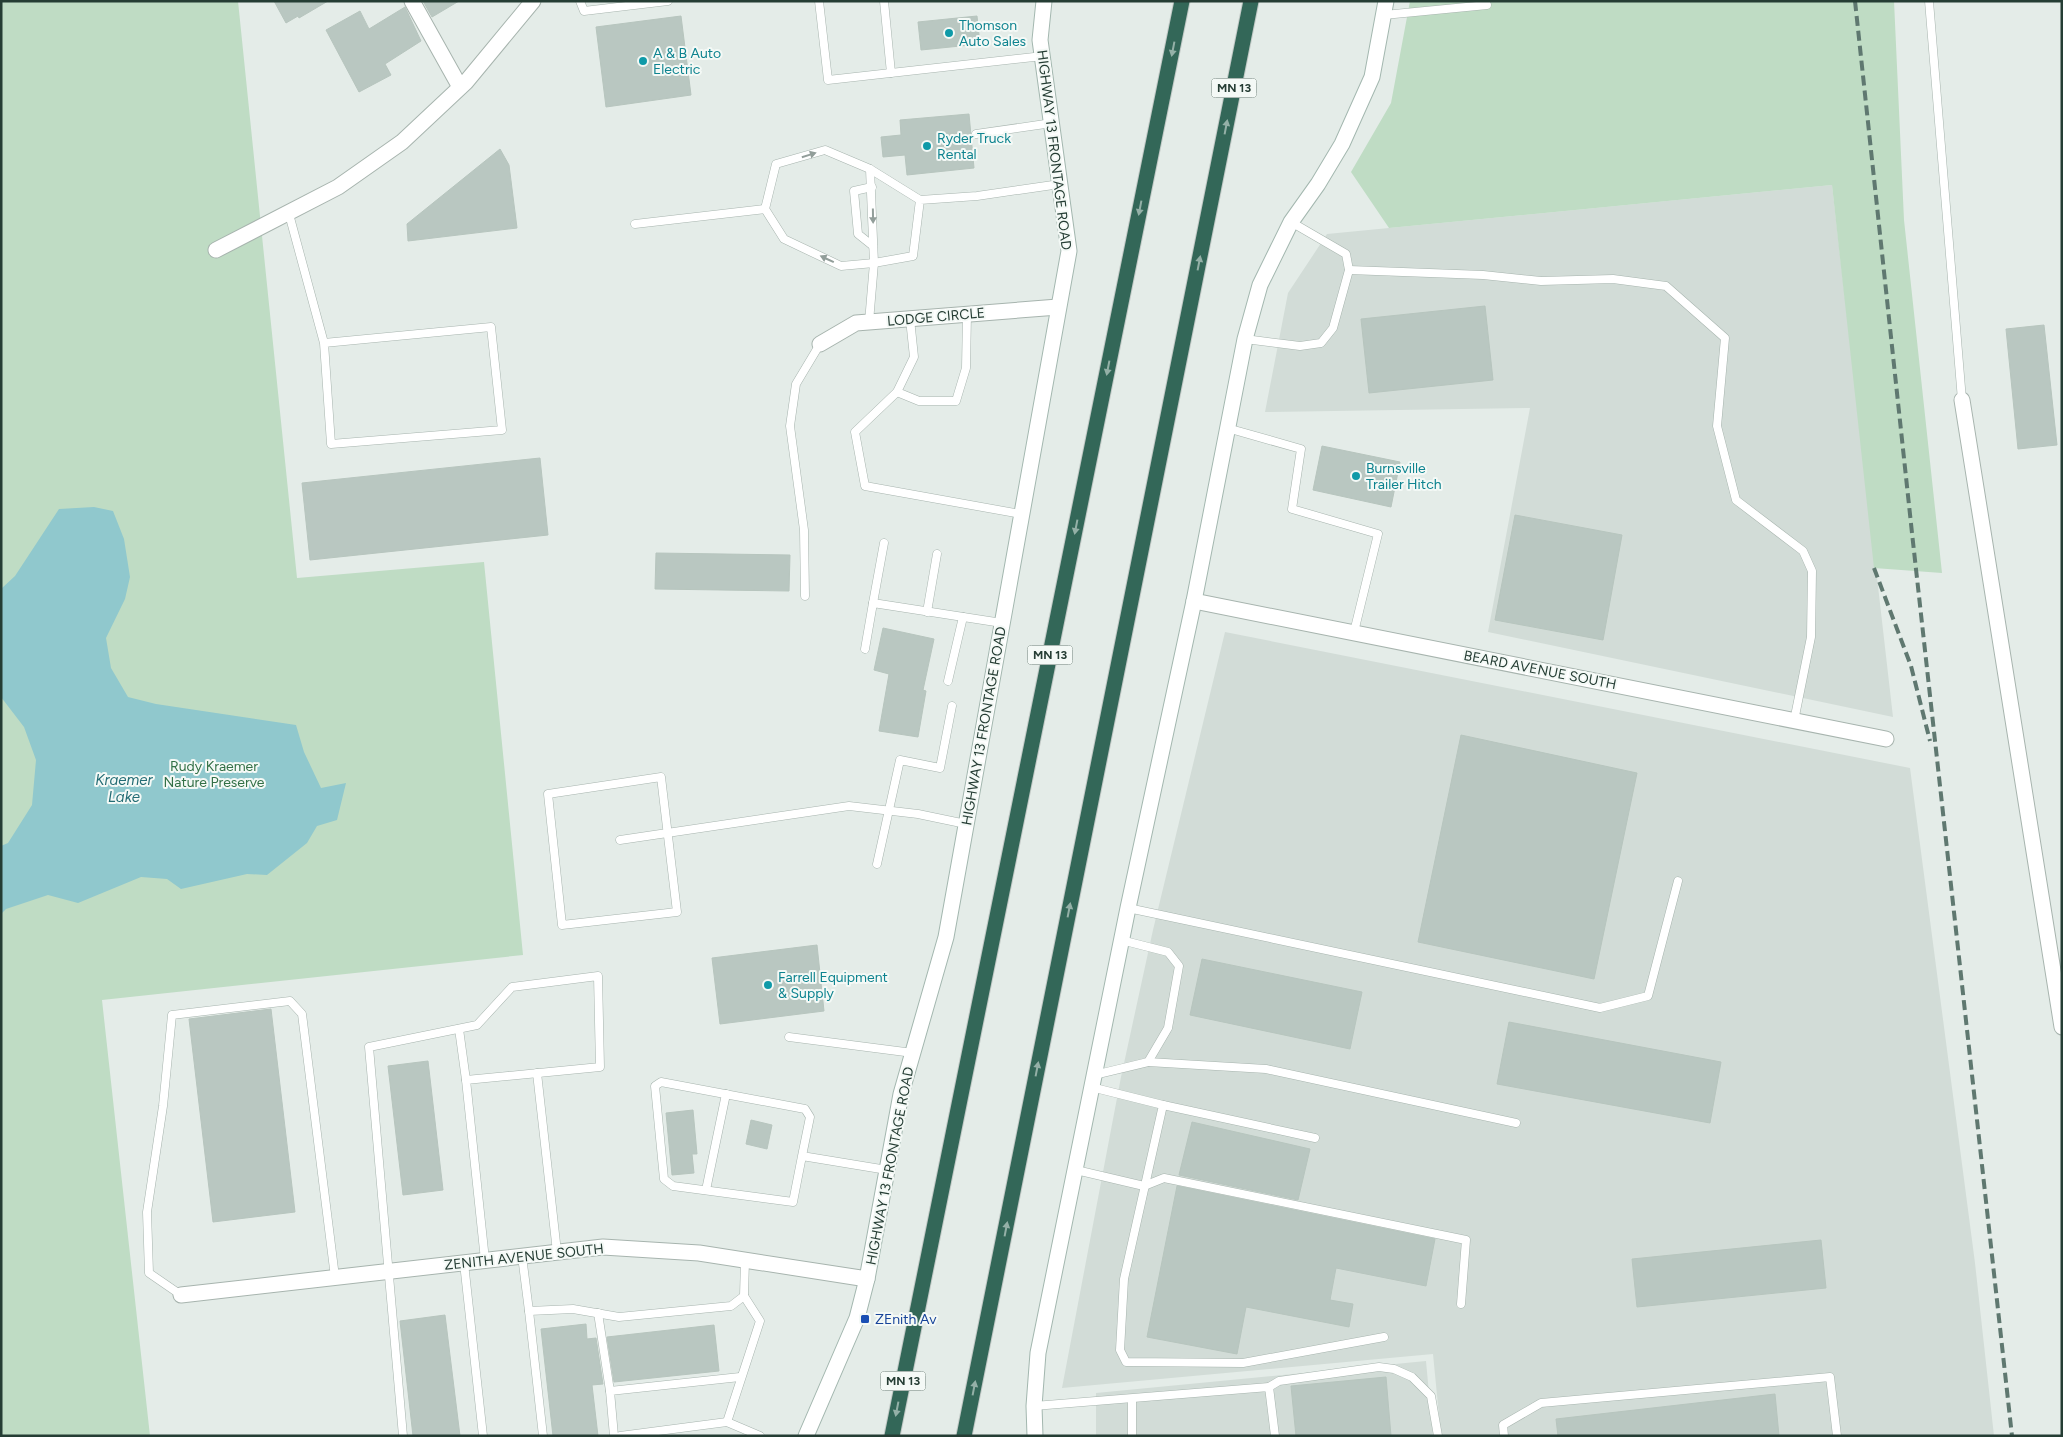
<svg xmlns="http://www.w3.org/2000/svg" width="2063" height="1437" font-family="Figtree,sans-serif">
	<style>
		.built { fill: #d2dcd7 }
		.green { fill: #bfdcc4 }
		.water { fill: #90c8cd }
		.building { fill: #b9c7c1; stroke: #b7c5be }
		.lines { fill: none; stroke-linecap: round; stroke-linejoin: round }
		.lane-casing { stroke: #a7b4ae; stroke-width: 9 }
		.street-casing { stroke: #a7b4ae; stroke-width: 17 }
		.secondary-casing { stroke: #a3b7af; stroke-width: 17 }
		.highway-casing { stroke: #c2c9c6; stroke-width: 17 }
		.lane { stroke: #fff; stroke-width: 8 }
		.street { stroke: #fff; stroke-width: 15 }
		.secondary { stroke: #fff; stroke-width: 15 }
		.highway { stroke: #336758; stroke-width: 15 }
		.rail { stroke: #5f7870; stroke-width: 4; stroke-dasharray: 10 5; stroke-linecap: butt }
		.oneway { fill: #94b0a7 }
		.oneway2 { fill: #929e9a }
		.culture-dot { fill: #0f9aa8; stroke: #f4f9f6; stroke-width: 2 }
		.transit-dot { fill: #1a4fb4; stroke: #f4f9f6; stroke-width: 2 }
		.labels { text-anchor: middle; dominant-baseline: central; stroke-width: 4; stroke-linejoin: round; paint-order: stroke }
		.shield { fill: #f4f9f6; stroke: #63756e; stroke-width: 1 }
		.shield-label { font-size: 12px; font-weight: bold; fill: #253d34 }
		.culture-label { font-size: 14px; fill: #0d838f; stroke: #f4f9f6; text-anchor: start }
		.street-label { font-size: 14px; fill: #253d34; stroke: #f4f9f6 }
		.park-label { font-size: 14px; fill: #327046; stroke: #f4f9f6 }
		.transit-label { font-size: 14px; fill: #164399; stroke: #f4f9f6; text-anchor: start }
		.water-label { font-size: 15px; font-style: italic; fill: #236c74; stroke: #f4f9f6 }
	</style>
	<rect width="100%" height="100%" fill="#e4ece8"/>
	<g class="built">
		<polygon points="1832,185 1893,717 1488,632 1530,408 1265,412 1288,293 1327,234"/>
		<polygon points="1225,632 1910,768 1975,1263 1994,1436 1441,1436 1433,1354 1062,1388 1121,1077 1153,930"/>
		<polygon points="1426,1361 1433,1436 1096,1436 1096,1393"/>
	</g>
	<g class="green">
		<polygon points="1,1 238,1 297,578 484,562 523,955 102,1000 150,1436 1,1436"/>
		<polygon points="1410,1 1894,1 1904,220 1942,573 1874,568 1832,185 1389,228 1351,172 1391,103"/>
	</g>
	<polygon class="water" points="94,507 113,511 124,539 130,577 125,599 106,638 111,668 128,697 156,704 296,725 304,752 321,788 346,783 337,820 317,826 307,843 267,875 247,874 181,889 167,879 141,877 78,903 48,895 6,909 1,914 1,846 8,843 32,805 36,760 24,727 1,697 1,589 15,576 59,509"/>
	<g class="building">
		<polygon points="274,1 328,1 299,18 298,16 286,23"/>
		<polygon points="423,1 459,1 432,17"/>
		<polygon points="405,7 421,41 385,64 391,75 359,92 326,30 360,11 369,29"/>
		<polygon points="681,16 691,95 606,107 596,27"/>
		<polygon points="977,16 980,44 921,50 918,22"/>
		<polygon points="969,114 974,168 907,175 905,155 883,157 881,137 901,135 900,120"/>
		<polygon points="500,149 509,165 517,228 408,241 407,224"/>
		<polygon points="1485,306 1493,380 1369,393 1361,319"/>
		<polygon points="2044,325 2057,445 2018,449 2006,329"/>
		<polygon points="1322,446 1400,462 1391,507 1313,490"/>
		<polygon points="540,458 548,535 310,560 302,483"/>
		<polygon points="1515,515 1622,535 1603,640 1495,620"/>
		<polygon points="656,553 790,555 789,591 655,589"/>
		<polygon points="883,628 934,639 923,690 926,691 918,737 879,731 889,674 874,670"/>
		<polygon points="1461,735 1637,773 1594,979 1418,942"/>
		<polygon points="817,945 824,1011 720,1024 712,958"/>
		<polygon points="1202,959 1362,992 1350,1049 1190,1015"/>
		<polygon points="271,1009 295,1212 213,1222 189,1019"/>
		<polygon points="1509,1022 1721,1062 1710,1123 1497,1084"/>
		<polygon points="428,1061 443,1190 403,1195 388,1066"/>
		<polygon points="693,1110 697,1154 692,1154 694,1173 672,1175 666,1113"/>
		<polygon points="751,1120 772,1125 767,1149 746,1144"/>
		<polygon points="1192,1122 1310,1149 1298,1200 1179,1175"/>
		<polygon points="1177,1186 1435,1239 1426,1286 1336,1268 1330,1300 1353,1304 1349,1327 1246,1307 1237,1354 1147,1337"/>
		<polygon points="1821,1240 1826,1288 1637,1307 1632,1259"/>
		<polygon points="445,1315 460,1436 413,1436 400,1321"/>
		<polygon points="586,1324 587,1339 596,1338 603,1384 592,1385 598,1436 553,1436 541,1329"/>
		<polygon points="714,1325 719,1371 614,1382 607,1337"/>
		<polygon points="1386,1377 1391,1436 1296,1436 1291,1386"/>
		<polygon points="1775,1394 1779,1436 1558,1436 1556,1419"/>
	</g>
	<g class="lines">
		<g class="lane-casing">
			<g id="lane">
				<polyline points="580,1 584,11 668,1"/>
				<polyline points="819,1 828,80 1043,56"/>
				<polyline points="884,1 891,73"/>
				<polyline points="1929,1 1962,400"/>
				<polyline points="1384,15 1487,5"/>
				<polyline points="976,134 1052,123"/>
				<polyline points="872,187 854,191 858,234 873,246"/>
				<polyline points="920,200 913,256 874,263 841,266 784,239 765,209 776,164 825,150 870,169 920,200 977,196 1060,184"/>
				<polyline points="289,214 324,343 491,327 502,430 331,444 324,343"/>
				<polyline points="635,224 765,209"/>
				<polyline points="1349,270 1483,275 1541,281 1613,279 1666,286 1725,338 1717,426 1736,500 1803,551 1812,571 1811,637 1794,721"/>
				<polyline points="910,319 914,357 897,392 919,401 956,401 966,368 967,314"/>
				<polyline points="869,322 874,263 870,169"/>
				<polyline points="1245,339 1300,346 1321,343 1333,328 1349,270 1346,254 1291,222"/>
				<polyline points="897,392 855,432 865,486 1021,514"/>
				<polyline points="1227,428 1301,449 1292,509 1378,534 1354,632"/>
				<polyline points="805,596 804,530 790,426 796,384 820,344"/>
				<polyline points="873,603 884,543"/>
				<polyline points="927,612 937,554"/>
				<polyline points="865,649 873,603 1002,623"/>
				<polyline points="948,681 963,617"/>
				<polygon points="661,777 677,912 562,925 548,794"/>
				<polyline points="620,840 849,806 918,814 966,824"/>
				<polyline points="877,864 900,760 940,768 952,706"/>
				<polyline points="1128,908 1600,1008 1648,996 1678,881"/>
				<polyline points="459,1029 466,1080"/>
				<polyline points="789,1037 913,1053"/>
				<polyline points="1148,1062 1266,1069 1516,1123"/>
				<polyline points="537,1073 557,1252"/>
				<polyline points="1094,1075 1148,1062 1168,1028 1179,966 1168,952 1121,940"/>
				<polyline points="1091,1087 1163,1105 1124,1279 1120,1350 1126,1362 1243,1363 1384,1337"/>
				<polyline points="1163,1105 1315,1138"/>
				<polyline points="802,1156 793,1202 673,1186 664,1179 655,1086 661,1082 805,1109 810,1117 802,1156 887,1170"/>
				<polyline points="1076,1170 1144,1186 1164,1178 1466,1240 1461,1304"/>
				<polyline points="706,1190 726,1094"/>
				<polyline points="522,1256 529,1311 573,1309 619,1317 731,1306 744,1296"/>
				<polyline points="745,1260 744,1296 760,1321 727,1422 760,1436"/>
				<polyline points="464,1263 483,1436"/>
				<polyline points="181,1295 149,1273 147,1212 163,1106 172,1015 290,1001 302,1014 335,1277"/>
				<polyline points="529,1311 543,1436"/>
				<polyline points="598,1313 610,1391"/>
				<polyline points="1269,1387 1279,1381 1379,1367 1394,1369 1412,1377 1431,1396 1438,1436"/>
				<polyline points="1132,1399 1132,1436"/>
				<polyline points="1034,1406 1269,1387 1275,1436"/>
				<polyline points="403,1436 369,1047 477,1025 512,987 598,976 600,1067 466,1080 485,1260"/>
				<polyline points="614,1436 610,1391 740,1377"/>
				<polyline points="620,1436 727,1422"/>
				<polyline points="1504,1436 1503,1425 1541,1403 1830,1377 1837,1436"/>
			</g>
		</g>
		<g class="street-casing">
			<g id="street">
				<polyline points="412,1 460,87"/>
				<polyline points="216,250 338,187 402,142 466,82 533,1"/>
				<polyline points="820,344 856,323 1058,307"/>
				<polyline points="1962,400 2062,1027"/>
				<polyline points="1194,601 1886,739"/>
				<polyline points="181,1295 603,1247 699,1253 867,1279"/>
			</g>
		</g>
		<g class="secondary-casing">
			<g id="secondary">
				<polyline points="806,1436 857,1318 867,1279 901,1094 946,937 1069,251 1040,40 1044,1"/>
				<polyline points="1035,1436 1034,1406 1038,1353 1128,908 1194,601 1245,339 1260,285 1291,222 1318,184 1342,144 1372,77 1386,1"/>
			</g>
		</g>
		<g class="highway-casing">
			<g id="highway">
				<polyline points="892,1436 1182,1"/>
				<polyline points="964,1436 1251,1"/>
			</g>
		</g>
		<use href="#lane" class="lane"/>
		<use href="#street" class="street"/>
		<use href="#secondary" class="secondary"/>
		<use href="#highway" class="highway"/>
		<g class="rail">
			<polyline points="1855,1 1912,533 2012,1436"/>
			<polyline points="1874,568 1911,666 1930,741"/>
		</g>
	</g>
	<defs><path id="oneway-solid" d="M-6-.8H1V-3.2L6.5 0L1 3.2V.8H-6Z" transform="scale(1.25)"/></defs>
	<g class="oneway">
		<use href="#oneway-solid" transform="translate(1173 49) rotate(101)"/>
		<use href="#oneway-solid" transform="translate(1226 127) rotate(-79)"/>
		<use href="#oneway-solid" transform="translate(1140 208) rotate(101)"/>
		<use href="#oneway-solid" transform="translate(1199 263) rotate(-79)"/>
		<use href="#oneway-solid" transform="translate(1108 368) rotate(101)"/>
		<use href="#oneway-solid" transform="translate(1076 527) rotate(101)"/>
		<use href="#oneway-solid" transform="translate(1069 910) rotate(-79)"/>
		<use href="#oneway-solid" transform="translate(1037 1069) rotate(-79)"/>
		<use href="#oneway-solid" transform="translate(1006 1229) rotate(-79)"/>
		<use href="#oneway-solid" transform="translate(974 1388) rotate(-79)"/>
		<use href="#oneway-solid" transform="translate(897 1409) rotate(101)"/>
	</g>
	<g class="oneway2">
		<use href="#oneway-solid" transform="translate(809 155) rotate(-17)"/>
		<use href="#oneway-solid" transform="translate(873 216) rotate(89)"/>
		<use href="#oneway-solid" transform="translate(827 259) rotate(-155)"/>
	</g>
	<g class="culture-dot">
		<circle cx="949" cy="33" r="5"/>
		<circle cx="643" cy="61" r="5"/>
		<circle cx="927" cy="146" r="5"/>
		<circle cx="1356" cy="476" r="5"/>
		<circle cx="768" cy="985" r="5"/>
	</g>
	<rect class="transit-dot" x="860" y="1314" width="10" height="10" rx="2.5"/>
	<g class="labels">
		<g class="shield">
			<rect x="1211.5" y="78.5" width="45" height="19" rx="4"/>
			<rect x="1027.5" y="645.5" width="45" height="19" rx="4"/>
			<rect x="880.5" y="1371.5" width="45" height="19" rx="4"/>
		</g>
		<g class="shield-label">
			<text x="1234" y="88">MN 13</text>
			<text x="1050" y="655">MN 13</text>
			<text x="903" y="1381">MN 13</text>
		</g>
		<g class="culture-label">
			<text x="959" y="25">Thomson<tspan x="959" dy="16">Auto Sales</tspan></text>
			<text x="653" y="53">A &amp; B Auto<tspan x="653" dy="16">Electric</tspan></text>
			<text x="937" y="138">Ryder Truck<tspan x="937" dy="16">Rental</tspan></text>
			<text x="1366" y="468">Burnsville<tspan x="1366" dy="16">Trailer Hitch</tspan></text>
			<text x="778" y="977">Farrell Equipment<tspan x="778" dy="16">&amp; Supply</tspan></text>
		</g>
		<g class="street-label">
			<text transform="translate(1054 150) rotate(83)">HIGHWAY 13 FRONTAGE ROAD</text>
			<text transform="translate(936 317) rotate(-5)">LODGE CIRCLE</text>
			<text transform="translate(1540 670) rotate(11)">BEARD AVENUE SOUTH</text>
			<text transform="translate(984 726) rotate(-80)">HIGHWAY 13 FRONTAGE ROAD</text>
			<text transform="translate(890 1166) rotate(-79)">HIGHWAY 13 FRONTAGE ROAD</text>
			<text transform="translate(524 1257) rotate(-6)">ZENITH AVENUE SOUTH</text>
		</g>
		<g class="park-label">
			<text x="214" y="766">Rudy Kraemer<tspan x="214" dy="16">Nature Preserve</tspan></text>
		</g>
		<g class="transit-label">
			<text x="875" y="1319">ZEnith Av</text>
		</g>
		<g class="water-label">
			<text x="124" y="780">Kraemer<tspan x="124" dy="17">Lake</tspan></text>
		</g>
	</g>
	<rect width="2063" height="1437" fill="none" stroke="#253d34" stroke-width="5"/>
</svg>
